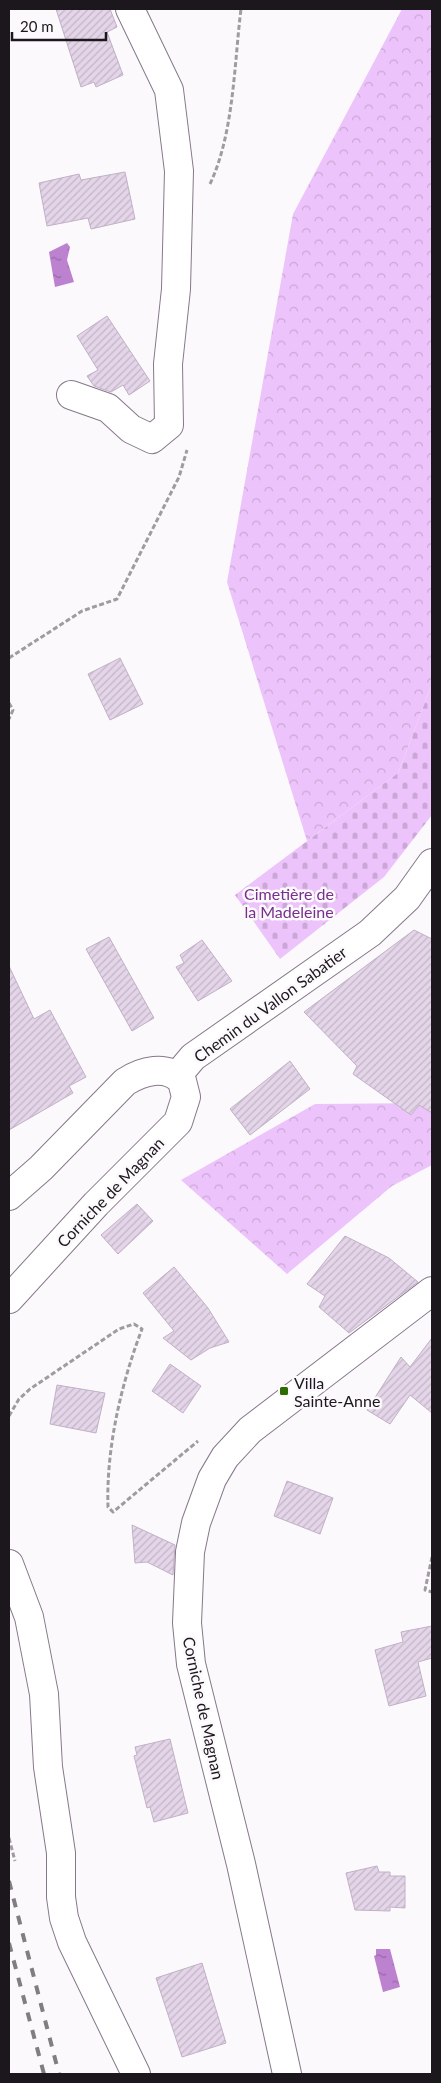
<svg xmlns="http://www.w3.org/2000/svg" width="441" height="2083" font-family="Lato,sans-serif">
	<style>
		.forest { fill: url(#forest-crowns) }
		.cemetery { fill: url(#cemetery-stones) }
		.water { fill: url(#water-ripples) }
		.building { fill: url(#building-hatch); stroke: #c0b1c5 }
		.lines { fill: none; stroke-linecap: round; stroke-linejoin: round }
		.minor-casing { stroke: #86788a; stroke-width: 30 }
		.path { stroke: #a09ba1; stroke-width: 3; stroke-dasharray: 5 2.5; stroke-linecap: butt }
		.minor { stroke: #fff; stroke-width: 28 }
		.rail { stroke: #817d82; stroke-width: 4; stroke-dasharray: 9 9; stroke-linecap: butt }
		.poi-dot { fill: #2c6c00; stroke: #fcf9fd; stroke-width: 2 }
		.labels { text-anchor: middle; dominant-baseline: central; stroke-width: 5; stroke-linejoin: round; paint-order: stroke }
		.park-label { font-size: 16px; fill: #772f8c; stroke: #fcf9fd }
		.street-label { font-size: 16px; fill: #1c161d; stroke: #fcf9fd }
		.poi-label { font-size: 16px; fill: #1c161d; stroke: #fcf9fd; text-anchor: start }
	</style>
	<defs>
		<pattern id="forest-crowns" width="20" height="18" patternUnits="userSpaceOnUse" patternTransform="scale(1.25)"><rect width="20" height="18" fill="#edc3fb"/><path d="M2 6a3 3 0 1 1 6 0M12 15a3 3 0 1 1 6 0" fill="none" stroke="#cba7d7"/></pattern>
		<pattern id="cemetery-stones" width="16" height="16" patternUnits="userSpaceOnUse" patternTransform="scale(1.25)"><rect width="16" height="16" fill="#edc3fb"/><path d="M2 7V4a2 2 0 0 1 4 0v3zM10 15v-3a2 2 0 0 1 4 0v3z" fill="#cba7d7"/></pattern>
		<pattern id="water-ripples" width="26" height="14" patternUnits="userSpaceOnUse" patternTransform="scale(1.25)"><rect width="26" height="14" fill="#bc81cf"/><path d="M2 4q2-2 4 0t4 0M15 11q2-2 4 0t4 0" fill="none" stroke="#9869a7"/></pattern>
		<pattern id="building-hatch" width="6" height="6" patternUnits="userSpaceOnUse" patternTransform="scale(1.25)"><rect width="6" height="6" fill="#e4d5e9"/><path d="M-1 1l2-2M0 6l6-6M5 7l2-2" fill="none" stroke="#c3b6c7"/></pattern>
	</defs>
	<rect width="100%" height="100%" fill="#fcf9fd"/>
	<g class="forest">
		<polygon points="402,9 432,9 432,684 398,773 307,841 227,582 293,214"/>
		<polygon points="432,1103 432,1165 392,1186 287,1274 181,1180 315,1104"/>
	</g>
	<polygon class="cemetery" points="432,684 432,815 384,877 280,959 235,895 398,773"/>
	<g class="water">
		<polygon points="67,243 70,247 67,260 74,282 55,287 49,252"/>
		<polygon points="376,1949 390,1949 400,1987 383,1992 374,1956 376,1955"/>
	</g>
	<g class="building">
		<polygon points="56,9 110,9 117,27 107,32 123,75 96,87 94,82 81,87"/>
		<polygon points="125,172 135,219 91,229 88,218 47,226 39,183 79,174 81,180"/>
		<polygon points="107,316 150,381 129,395 123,385 111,392 94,386 87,376 98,370 77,336"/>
		<polygon points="120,658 143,704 110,720 88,674"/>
		<polygon points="414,930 432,939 432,1113 419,1105 411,1115 353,1074 357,1066 304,1012"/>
		<polygon points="109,937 154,1018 132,1031 86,949"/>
		<polygon points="202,940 232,981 198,1001 176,967 184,963 180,955"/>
		<polygon points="9,966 34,1019 50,1010 86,1077 69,1086 73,1093 9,1130"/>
		<polygon points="290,1061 310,1089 250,1135 230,1109"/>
		<polygon points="137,1204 153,1221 118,1254 101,1235"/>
		<polygon points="345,1236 389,1258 418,1282 349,1333 319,1307 325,1296 307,1284"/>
		<polygon points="174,1267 208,1308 229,1342 210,1348 191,1360 163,1338 174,1331 143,1293"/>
		<polygon points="432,1338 432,1413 410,1395 390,1424 367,1410 401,1357 410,1367"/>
		<polygon points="170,1364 201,1386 183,1413 152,1391"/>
		<polygon points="57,1385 105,1393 96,1433 50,1424"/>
		<polygon points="287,1481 333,1498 320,1534 274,1516"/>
		<polygon points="132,1525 175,1545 173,1575 147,1562 135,1563"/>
		<polygon points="432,1626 432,1658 418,1662 426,1696 389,1706 375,1650 403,1642 401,1632"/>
		<polygon points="170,1739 188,1813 154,1822 150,1807 147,1808 134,1756 137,1755 135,1747"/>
		<polygon points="377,1866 379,1872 390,1872 390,1876 405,1876 405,1908 390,1907 390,1911 355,1910 346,1873"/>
		<polygon points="202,1963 226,2043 182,2057 156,1978"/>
	</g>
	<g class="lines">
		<g class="minor-casing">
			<g id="minor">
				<polyline points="71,395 108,408 131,429 152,439 169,425 168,364 176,289 179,171 169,90 130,9"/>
				<polyline points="177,1076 193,1057 370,933 407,898 432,863"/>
				<path d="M9,1196l32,-28 84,-86c17,-11 41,-18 57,-1l4,16 -8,25 -82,82 -87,95"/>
				<polyline points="9,1564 29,1617 44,1694 48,1767 61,1853 61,1897 64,1918 72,1942 136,2074"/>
				<polyline points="287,2074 241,1864 191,1664 187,1623 190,1552 196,1523 212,1479 225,1457 250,1430 432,1291"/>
			</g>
		</g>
		<g class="path">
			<path d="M210,184c24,-51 24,-119 31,-175"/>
			<polyline points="9,658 82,611 117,599 179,477 187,450"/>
			<polyline points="9,703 13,710 9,719"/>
			<path d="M9,1416l10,-17 11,-10 89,-60 15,-5 8,5c-21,55 -36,120 -34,178l5,5 85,-71"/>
			<polyline points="432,1557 425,1590 432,1592"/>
			<polyline points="9,1838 15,1861"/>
		</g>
		<use href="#minor" class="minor"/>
		<g class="rail">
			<polyline points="9,1881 59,2074"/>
			<polyline points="9,1943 44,2074"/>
		</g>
	</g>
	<rect class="poi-dot" x="279" y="1386" width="10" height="10" rx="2.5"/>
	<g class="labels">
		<g class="park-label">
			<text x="289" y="893">Cimetière de<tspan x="289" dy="18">la Madeleine</tspan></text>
		</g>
		<g class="street-label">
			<text transform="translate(270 1004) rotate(-36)">Chemin du Vallon Sabatier</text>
			<text transform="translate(110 1192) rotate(-46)">Corniche de Magnan</text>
			<text transform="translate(204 1708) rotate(78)">Corniche de Magnan</text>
		</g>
		<g class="poi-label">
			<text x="294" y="1382">Villa<tspan x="294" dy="18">Sainte-Anne</tspan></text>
		</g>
	</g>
	<rect width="441" height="2083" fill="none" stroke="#1c161d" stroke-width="20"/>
	<path d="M12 32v8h94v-8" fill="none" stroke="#1c161d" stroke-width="2.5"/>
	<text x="20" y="32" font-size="15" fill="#1c161d" stroke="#fcf9fd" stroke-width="4" paint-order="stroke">20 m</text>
</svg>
